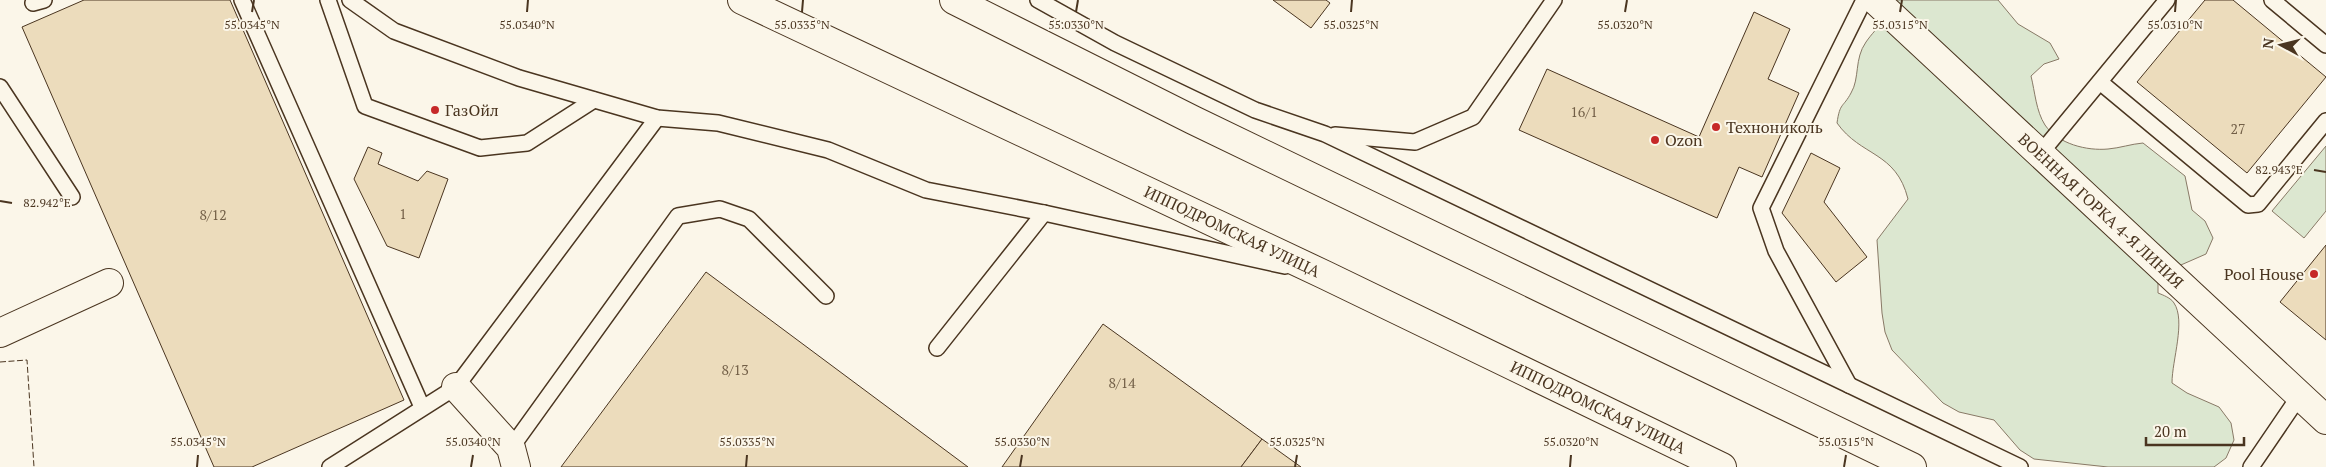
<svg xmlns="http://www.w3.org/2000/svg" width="2326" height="467" font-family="'PT Serif',serif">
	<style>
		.green { fill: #dce7d0; stroke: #887966 }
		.building { fill: #ecdcbc; stroke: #4a3520 }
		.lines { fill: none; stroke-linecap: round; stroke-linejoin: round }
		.lane-casing { stroke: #4a3520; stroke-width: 18 }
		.street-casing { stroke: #4a3520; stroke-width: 30 }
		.highway-casing { stroke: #4a3520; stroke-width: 30 }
		.lane { stroke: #fbf6e9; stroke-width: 15 }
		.street { stroke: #fbf6e9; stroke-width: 28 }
		.highway { stroke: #fbf6e9; stroke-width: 28 }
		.fence { stroke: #4a3520; stroke-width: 1; stroke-dasharray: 6 2.5; stroke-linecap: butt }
		.ticks { fill: none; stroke: #4a3520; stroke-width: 2 }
		.poi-dot { fill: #c62828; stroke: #fbf6e9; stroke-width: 2 }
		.labels { text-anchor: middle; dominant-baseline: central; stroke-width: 4; stroke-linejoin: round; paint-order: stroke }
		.number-label { font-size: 14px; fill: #725f47 }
		.poi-label { font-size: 16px; fill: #4a3520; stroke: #fbf6e9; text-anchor: start }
		.street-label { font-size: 16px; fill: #4a3520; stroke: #fbf6e9 }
		.ticks-label { font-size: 12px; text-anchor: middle; fill: #4a3520; stroke: #fbf6e9; stroke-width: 4; stroke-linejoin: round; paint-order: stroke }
	</style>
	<rect width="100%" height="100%" fill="#fbf6e9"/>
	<g class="green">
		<path d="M1890,0h108l20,24 32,19 9,16 -15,5 -13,12c4,16 5,35 14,49 13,19 42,26 63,24 12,-1 23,-5 35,-6l42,33 7,34 13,11 8,17 -7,16 -48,21v18c5,2 13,5 16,10 12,18 -2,57 -2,80l15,10 32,14 12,16 3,17 -8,18 -12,9h-106l-74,-8 -14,-9 -26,-30 -35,-8 -16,-9 -51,-53 -7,-18 -3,-19 -5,-73 31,-41c-12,-48 -47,-42 -71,-76 3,-21 6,-15 14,-30 9,-15 3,-34 15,-51 12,-17 21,-20 24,-42z"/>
		<polygon points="2326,146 2326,211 2304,238 2272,211"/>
	</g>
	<g class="building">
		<polygon points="84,0 230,0 404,400 252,467 214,467 22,27"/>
		<polygon points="1273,0 1326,0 1330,3 1311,28"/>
		<polygon points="2205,0 2233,0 2326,77 2247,173 2137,82"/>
		<polygon points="1754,12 1790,29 1768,79 1799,93 1762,177 1739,167 1717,218 1519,130 1547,69 1699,137"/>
		<polygon points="368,147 382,153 378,164 418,181 427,171 448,179 419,258 387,246 354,179"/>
		<polygon points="1811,153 1840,168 1824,202 1867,257 1836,282 1782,213"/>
		<polygon points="2326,245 2326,340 2280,302"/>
		<polygon points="706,272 968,467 561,467"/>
		<polygon points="1103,324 1262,439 1241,467 1002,467"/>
		<polygon points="1262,439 1301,467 1241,467"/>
	</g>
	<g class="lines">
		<g class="lane-casing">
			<g id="lane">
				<polyline points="242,0 422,407"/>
				<polyline points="328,0 365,106 480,148 527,143 594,100"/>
				<polyline points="350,0 394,31 519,78 657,118 718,123 828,150 926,190 1044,213 1285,266"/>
				<polyline points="1038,0 1115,43 1255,110 1325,134 2020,467"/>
				<polyline points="2272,0 2326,45"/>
				<polyline points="33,3 44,0"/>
				<polyline points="2100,82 2248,205 2258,204 2326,121"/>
				<polyline points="0,87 72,197"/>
				<polyline points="1335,135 1415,142 1473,117 1554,0"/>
				<polyline points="2040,154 2167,0"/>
				<polyline points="937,348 1044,213"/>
				<polyline points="1849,385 1776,251 1761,208 1864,0"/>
				<polyline points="511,448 678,216 720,209 749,219 826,296"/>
				<polyline points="330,467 456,387 657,118"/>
				<polyline points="2251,467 2300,395"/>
			</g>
		</g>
		<g class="street-casing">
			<g id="street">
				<path id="s1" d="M1875,0l451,420"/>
				<polyline points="0,333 109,283"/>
				<polyline points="456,387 511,448 516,467"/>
			</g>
		</g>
		<g class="highway-casing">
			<g id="highway">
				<path id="s2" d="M742,0l583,275 397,192"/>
				<polyline points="954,0 1193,120 1912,467"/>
			</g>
		</g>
		<use href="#lane" class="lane"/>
		<use href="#street" class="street"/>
		<use href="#highway" class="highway"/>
		<polyline class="fence" points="0,362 27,360 34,467"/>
	</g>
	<path class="ticks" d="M252,12l2,-12M527,12l1,-12M802,12l1,-12M1076,12l2,-12M1351,12l1,-12M1625,12l2,-12M1900,12l2,-12M2175,12l1,-12M2314,170l12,2M0,201l12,2M197,467l1,-12M471,467l2,-12M746,467l1,-12M1020,467l2,-12M1295,467l2,-12M1570,467l1,-12M1844,467l2,-12"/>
	<g class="poi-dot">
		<circle cx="435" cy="110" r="5"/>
		<circle cx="1716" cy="127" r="5"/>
		<circle cx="1655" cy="140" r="5"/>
		<circle cx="2314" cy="274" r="5"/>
	</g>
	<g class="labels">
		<g class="number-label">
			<text x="1584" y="111">16/1</text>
			<text x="2238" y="128">27</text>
			<text x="403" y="213">1</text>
			<text x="213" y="214">8/12</text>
			<text x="735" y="369">8/13</text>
			<text x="1122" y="382">8/14</text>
		</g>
		<g class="poi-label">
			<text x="445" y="110">ГазОйл</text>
			<text x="1726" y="127">Технониколь</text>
			<text x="1665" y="140">Ozon</text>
			<text x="2304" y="274" text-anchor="end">Pool House</text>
		</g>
		<g class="street-label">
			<text stroke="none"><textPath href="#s1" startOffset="309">ВОЕННАЯ ГОРКА 4-Я ЛИНИЯ</textPath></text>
			<text stroke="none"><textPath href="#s2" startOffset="542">ИППОДРОМСКАЯ УЛИЦА</textPath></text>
			<text stroke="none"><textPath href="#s2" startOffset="948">ИППОДРОМСКАЯ УЛИЦА</textPath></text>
		</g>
	</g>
	<g class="ticks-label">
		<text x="252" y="29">55.0345°N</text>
		<text x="527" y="29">55.0340°N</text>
		<text x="802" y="29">55.0335°N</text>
		<text x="1076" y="29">55.0330°N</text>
		<text x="1351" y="29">55.0325°N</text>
		<text x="1625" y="29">55.0320°N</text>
		<text x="1900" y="29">55.0315°N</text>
		<text x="2175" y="29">55.0310°N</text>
		<text x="2279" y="174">82.943°E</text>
		<text x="47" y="207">82.942°E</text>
		<text x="198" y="446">55.0345°N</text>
		<text x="473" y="446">55.0340°N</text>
		<text x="747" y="446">55.0335°N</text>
		<text x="1022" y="446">55.0330°N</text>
		<text x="1297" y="446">55.0325°N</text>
		<text x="1571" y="446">55.0320°N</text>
		<text x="1846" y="446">55.0315°N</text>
	</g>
	<g transform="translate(2281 45) rotate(277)" stroke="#fbf6e9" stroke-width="4" paint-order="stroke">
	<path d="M0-4L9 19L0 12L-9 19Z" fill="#4a3520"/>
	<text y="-8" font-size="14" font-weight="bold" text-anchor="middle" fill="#4a3520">N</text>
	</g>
	<path d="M2146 437v8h98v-8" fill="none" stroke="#4a3520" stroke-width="2.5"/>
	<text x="2154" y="437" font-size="15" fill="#4a3520" stroke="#fbf6e9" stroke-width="4" paint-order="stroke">20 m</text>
</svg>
